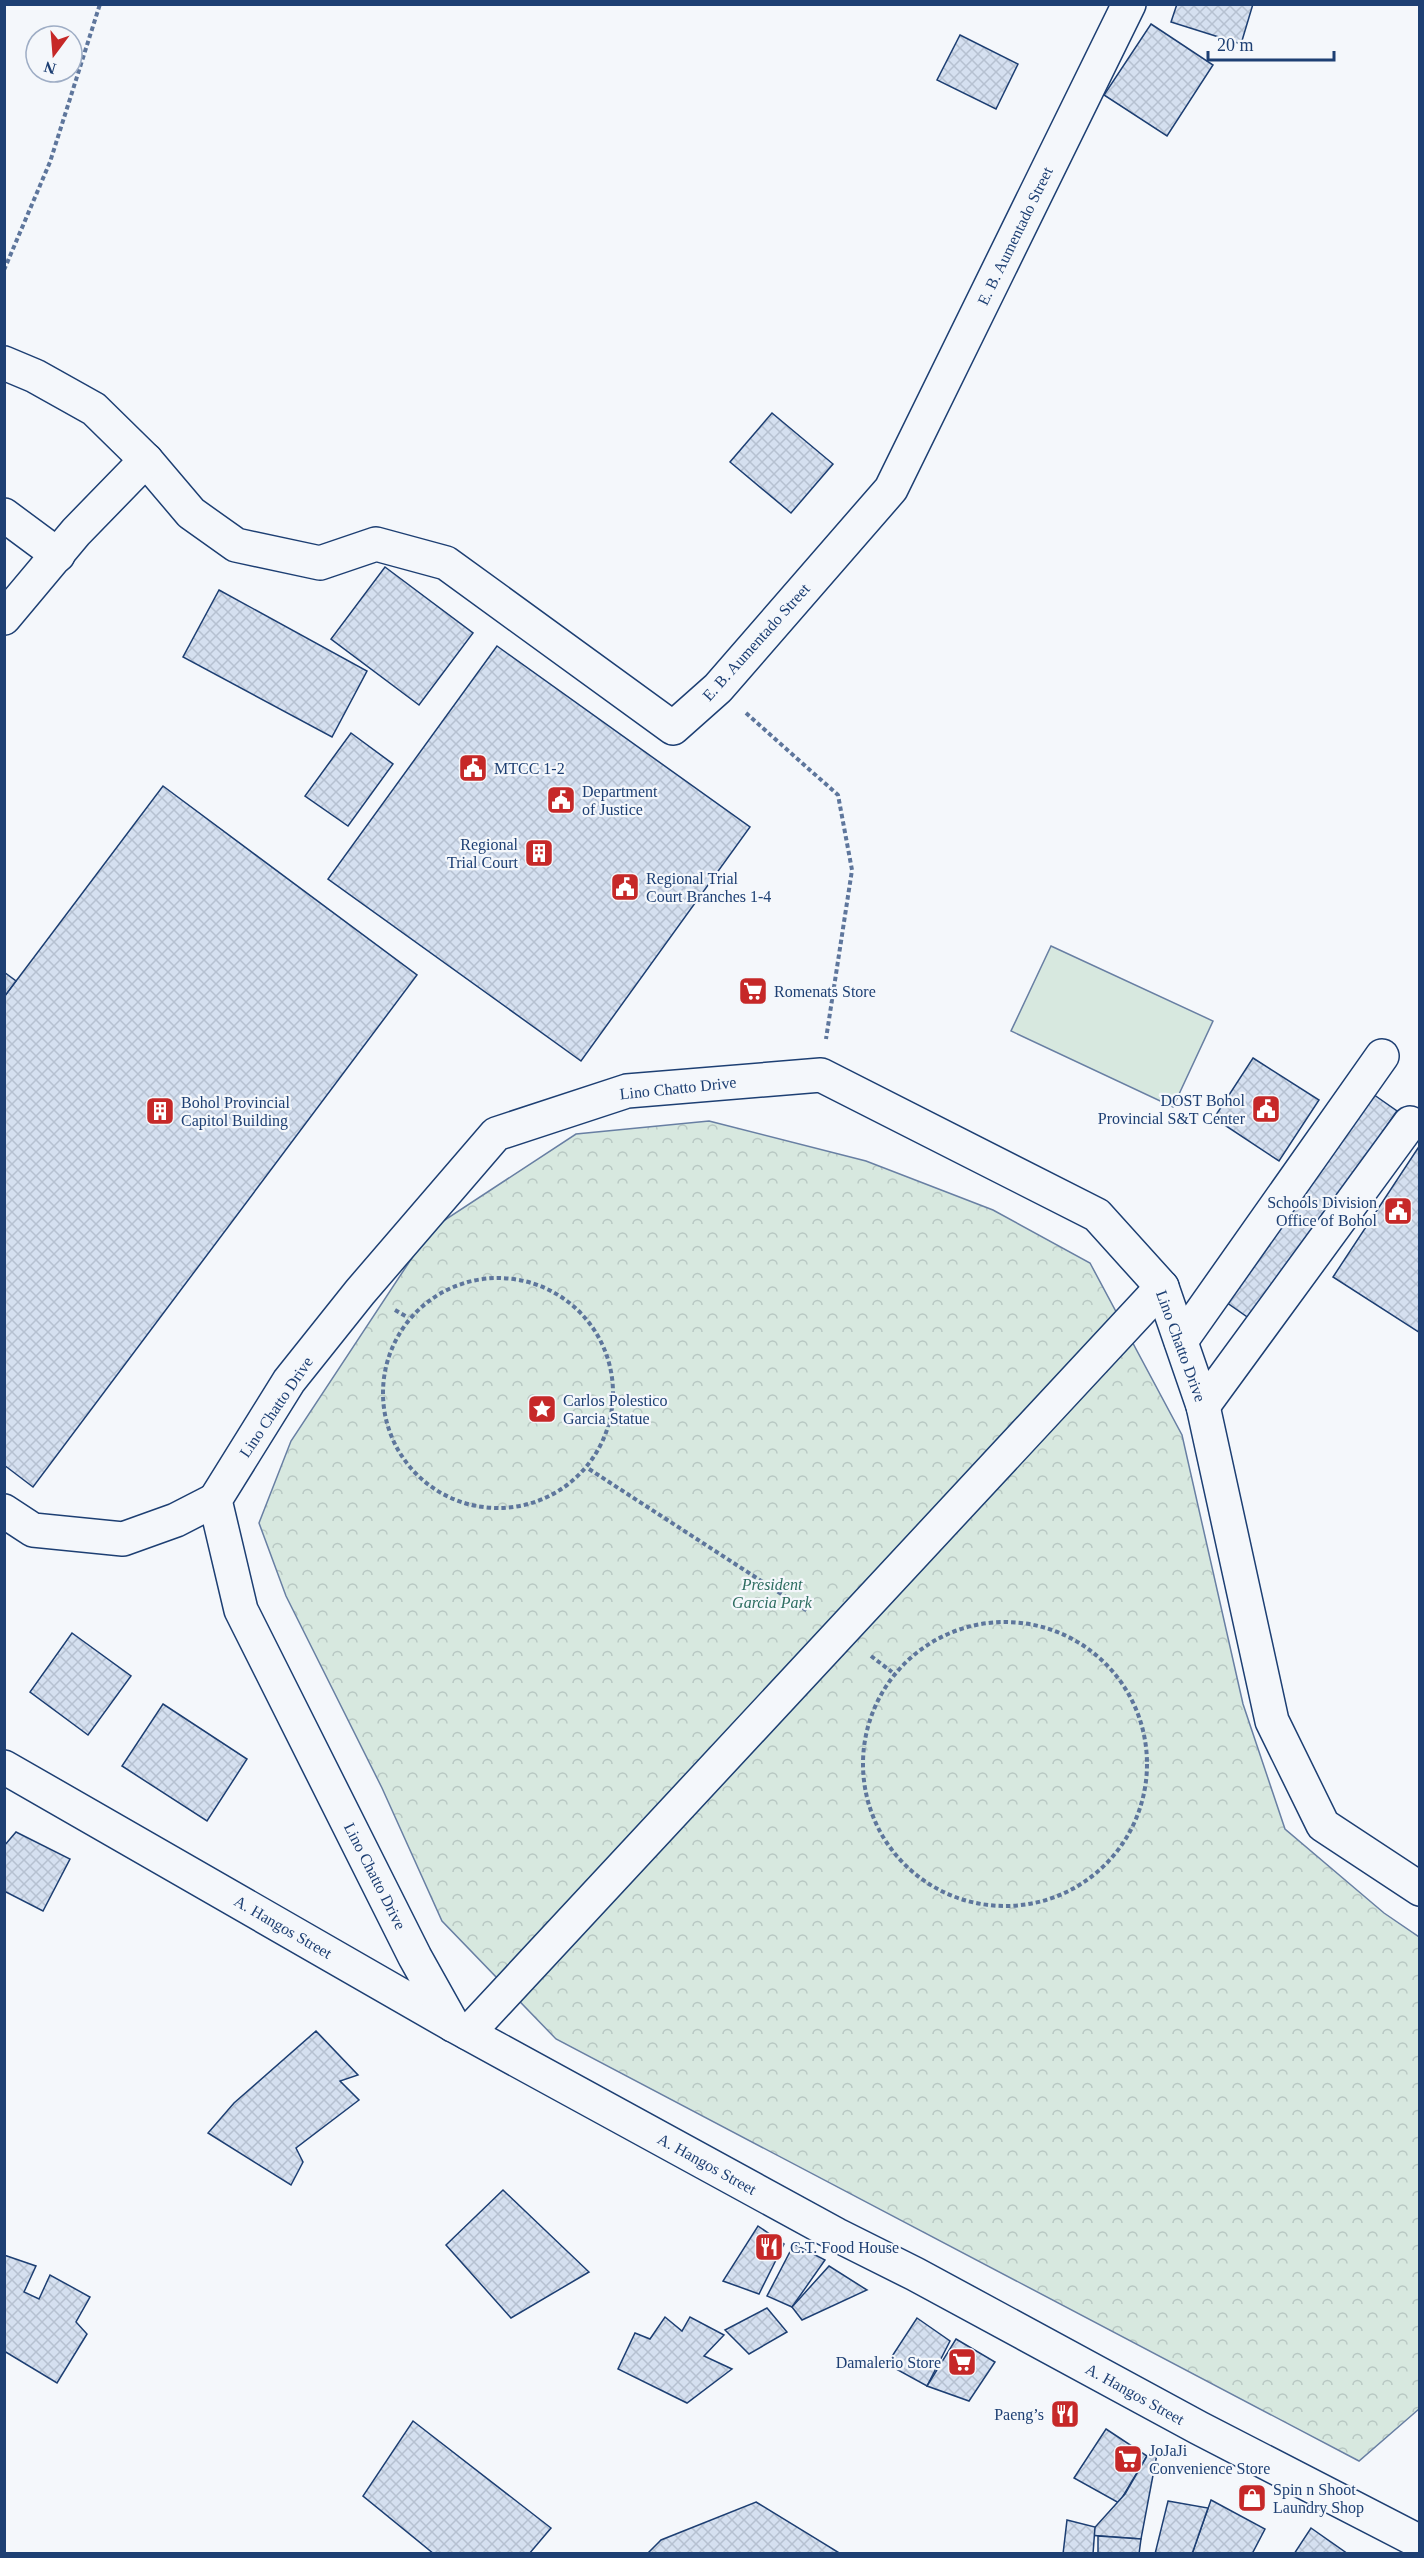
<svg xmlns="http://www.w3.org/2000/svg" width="1424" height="2558" font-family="Georgia,serif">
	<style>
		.park { fill: url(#park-crowns); stroke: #687fa3; stroke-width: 1.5 }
		.pitch { fill: #d7e8df; stroke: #687fa3; stroke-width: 1.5 }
		.building { fill: url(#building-cross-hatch); stroke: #1d3f73; stroke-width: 1.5 }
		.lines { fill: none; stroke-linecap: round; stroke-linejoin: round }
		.minor-casing { stroke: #1d3f73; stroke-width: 36 }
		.path { stroke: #5e769c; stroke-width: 4; stroke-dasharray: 4.5 3; stroke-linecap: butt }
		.minor { stroke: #f4f7fb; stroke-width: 33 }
		.labels { text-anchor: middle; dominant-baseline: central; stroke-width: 4.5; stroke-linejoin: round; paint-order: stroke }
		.street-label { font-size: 16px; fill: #1d3f73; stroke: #f4f7fb }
		.poi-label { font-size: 16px; fill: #1d3f73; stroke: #f4f7fb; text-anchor: start }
		.park-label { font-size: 16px; font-style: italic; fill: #2c6c60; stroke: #f4f7fb }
	</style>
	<defs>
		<pattern id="park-crowns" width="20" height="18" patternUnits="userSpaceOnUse" patternTransform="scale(1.5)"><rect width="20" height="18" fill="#d7e8df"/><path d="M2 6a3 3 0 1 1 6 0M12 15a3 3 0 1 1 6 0" fill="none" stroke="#b8c8c3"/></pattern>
		<pattern id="building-cross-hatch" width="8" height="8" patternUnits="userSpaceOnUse" patternTransform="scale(1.5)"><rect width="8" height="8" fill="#d5e0f0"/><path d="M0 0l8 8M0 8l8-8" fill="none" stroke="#b6c1d1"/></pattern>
	</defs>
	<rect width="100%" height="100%" fill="#f4f7fb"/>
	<polygon class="park" points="709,1121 866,1161 993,1210 1090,1263 1182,1435 1243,1704 1285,1829 1384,1913 1419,1937 1419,2409 1359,2461 556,2039 442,1921 382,1788 286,1596 259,1523 291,1441 431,1229 576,1134"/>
	<polygon class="pitch" points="1051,946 1213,1021 1173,1107 1011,1031"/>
	<g class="building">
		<polygon points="1177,4 1253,4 1241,44 1171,22"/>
		<polygon points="1151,24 1213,65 1167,136 1104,95"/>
		<polygon points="960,35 1018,64 996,109 937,80"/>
		<polygon points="772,413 833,464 791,513 730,462"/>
		<polygon points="385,567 473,633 419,705 331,639"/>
		<polygon points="219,590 367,671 332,737 183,657"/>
		<polygon points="497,646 750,827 581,1061 328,879"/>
		<polygon points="351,733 393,764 348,826 305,796"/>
		<polygon points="163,786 417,975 33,1487 4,1465 4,997"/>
		<polygon points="4,972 16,981 4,997"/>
		<polygon points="1253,1058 1319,1100 1279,1161 1214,1118"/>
		<polygon points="1370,1092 1397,1111 1253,1321 1226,1302"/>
		<polygon points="1420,1145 1420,1333 1333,1277"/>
		<polygon points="72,1633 131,1676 88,1735 30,1692"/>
		<polygon points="163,1704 247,1759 207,1821 122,1766"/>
		<polygon points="16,1832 70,1859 43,1911 4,1891 4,1846"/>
		<polygon points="316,2031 358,2075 340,2081 359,2100 296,2148 303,2162 291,2185 208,2133 234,2103"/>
		<polygon points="503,2190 589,2272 511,2318 446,2245"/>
		<polygon points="758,2226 784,2244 759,2294 723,2281"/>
		<polygon points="794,2244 825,2260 792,2307 767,2296"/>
		<polygon points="4,2255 36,2266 24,2292 39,2299 50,2275 90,2297 76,2322 87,2334 57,2383 4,2351"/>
		<polygon points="829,2266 867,2290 802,2320 792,2307"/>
		<polygon points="767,2308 787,2332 749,2354 725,2330"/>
		<polygon points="665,2317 682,2331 690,2317 724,2335 704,2356 732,2369 687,2403 618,2369 635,2333 650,2339"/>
		<polygon points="917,2318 950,2341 927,2386 887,2364"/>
		<polygon points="956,2339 995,2362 969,2401 927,2386"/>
		<polygon points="413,2421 551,2528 529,2554 434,2554 363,2496"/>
		<polygon points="1106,2429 1147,2456 1119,2503 1074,2478"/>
		<polygon points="1157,2454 1141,2539 1088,2535 1125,2494 1147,2456"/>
		<polygon points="1211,2500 1265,2529 1252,2554 1192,2554"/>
		<polygon points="1168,2501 1208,2508 1192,2554 1155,2554"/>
		<polygon points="756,2502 841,2554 647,2554 661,2540"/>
		<polygon points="1067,2520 1095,2527 1093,2554 1063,2554"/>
		<polygon points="1311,2528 1348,2554 1294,2554"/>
		<polygon points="1098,2536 1141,2539 1139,2554 1098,2554"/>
	</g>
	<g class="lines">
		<g class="minor-casing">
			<g id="minor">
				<polyline points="4,363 35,376 94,409 146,460 191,513 236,545 320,563 376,544 446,563 673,728 718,688 891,489 1129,4"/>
				<polyline points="4,515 58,555"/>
				<polyline points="4,618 76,532 146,460"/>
				<polyline points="1181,1341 1382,1056"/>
				<polyline points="1203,1406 1410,1123"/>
				<polyline points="4,1511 33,1530 123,1539 176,1520 215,1500"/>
				<polyline points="4,1767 453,2025 837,2235 915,2274 1199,2428 1420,2542"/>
				<polyline points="453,2025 415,1957 241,1610 215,1500 289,1381 360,1292 496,1134 627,1091 821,1075 1097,1215 1162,1287 1203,1406 1272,1721 1323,1825 1420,1889"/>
				<polyline points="468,2033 1162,1287"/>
			</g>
		</g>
		<g class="path">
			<polyline points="4,270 50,162 100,4"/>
			<polyline points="746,713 838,795 852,870 826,1039"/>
			<circle cx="498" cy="1393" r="115"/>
			<polyline points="395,1310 407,1317"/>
			<polyline points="589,1469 809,1612"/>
			<circle cx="1005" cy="1764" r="142"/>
			<polyline points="871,1656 892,1672"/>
		</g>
		<use href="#minor" class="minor"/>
	</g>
	<defs>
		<g id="civic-square" transform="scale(1.5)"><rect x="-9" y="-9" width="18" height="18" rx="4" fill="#c62828" stroke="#f4f7fb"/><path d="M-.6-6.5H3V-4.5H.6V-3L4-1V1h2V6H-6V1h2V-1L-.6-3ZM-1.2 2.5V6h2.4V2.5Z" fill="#fff"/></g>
		<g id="building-square" transform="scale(1.5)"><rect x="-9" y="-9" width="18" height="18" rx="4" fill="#c62828" stroke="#f4f7fb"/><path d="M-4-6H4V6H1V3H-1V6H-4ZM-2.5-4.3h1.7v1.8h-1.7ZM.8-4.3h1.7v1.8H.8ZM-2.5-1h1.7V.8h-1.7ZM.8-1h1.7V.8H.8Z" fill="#fff"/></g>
		<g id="supermarket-square" transform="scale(1.5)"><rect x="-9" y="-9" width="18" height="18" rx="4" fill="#c62828" stroke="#f4f7fb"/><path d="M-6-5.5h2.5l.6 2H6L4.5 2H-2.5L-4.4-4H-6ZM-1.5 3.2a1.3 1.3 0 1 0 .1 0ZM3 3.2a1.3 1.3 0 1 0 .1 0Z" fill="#fff"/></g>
		<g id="sight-square" transform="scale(1.5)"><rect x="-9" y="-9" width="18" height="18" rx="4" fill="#c62828" stroke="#f4f7fb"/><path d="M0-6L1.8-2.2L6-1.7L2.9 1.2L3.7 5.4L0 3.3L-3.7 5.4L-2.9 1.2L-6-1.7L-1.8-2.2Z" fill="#fff"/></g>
		<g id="restaurant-square" transform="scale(1.5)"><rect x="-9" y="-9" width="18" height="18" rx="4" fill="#c62828" stroke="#f4f7fb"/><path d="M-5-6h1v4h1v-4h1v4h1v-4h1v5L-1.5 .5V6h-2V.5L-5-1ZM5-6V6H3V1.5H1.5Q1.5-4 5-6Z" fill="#fff"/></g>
		<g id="shop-square" transform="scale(1.5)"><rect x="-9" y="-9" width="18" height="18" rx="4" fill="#c62828" stroke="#f4f7fb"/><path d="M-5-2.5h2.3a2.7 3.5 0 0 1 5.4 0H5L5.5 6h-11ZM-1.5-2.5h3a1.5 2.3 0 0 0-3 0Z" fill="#fff"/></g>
	</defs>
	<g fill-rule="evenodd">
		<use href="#civic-square" x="473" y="768"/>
		<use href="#civic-square" x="561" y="800"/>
		<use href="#building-square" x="539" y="853"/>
		<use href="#civic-square" x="625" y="887"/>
		<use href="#supermarket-square" x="753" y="991"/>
		<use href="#civic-square" x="1266" y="1109"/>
		<use href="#building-square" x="160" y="1111"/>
		<use href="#civic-square" x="1398" y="1211"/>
		<use href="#sight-square" x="542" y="1409"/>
		<use href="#restaurant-square" x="769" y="2247"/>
		<use href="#supermarket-square" x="962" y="2362"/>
		<use href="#restaurant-square" x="1065" y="2414"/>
		<use href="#supermarket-square" x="1128" y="2459"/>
		<use href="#shop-square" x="1252" y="2498"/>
	</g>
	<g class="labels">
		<g class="street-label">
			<text transform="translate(1015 236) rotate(-64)">E. B. Aumentado Street</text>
			<text transform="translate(756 642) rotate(-48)">E. B. Aumentado Street</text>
			<text transform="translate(678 1088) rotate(-6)">Lino Chatto Drive</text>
			<text transform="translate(1181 1346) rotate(70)">Lino Chatto Drive</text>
			<text transform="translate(276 1407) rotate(-56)">Lino Chatto Drive</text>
			<text transform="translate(375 1876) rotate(63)">Lino Chatto Drive</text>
			<text transform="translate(283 1927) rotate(30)">A. Hangos Street</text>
			<text transform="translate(707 2164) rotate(29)">A. Hangos Street</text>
			<text transform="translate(1135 2394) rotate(29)">A. Hangos Street</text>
		</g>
		<g class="poi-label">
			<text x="494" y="768">MTCC 1-2</text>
			<text x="582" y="791">Department<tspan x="582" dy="18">of Justice</tspan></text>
			<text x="518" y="844" text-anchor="end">Regional<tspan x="518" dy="18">Trial Court</tspan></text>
			<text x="646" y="878">Regional Trial<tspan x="646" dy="18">Court Branches 1-4</tspan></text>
			<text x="774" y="991">Romenats Store</text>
			<text x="1245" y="1100" text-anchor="end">DOST Bohol<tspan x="1245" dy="18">Provincial S&amp;T Center</tspan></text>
			<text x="181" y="1102">Bohol Provincial<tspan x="181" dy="18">Capitol Building</tspan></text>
			<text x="1377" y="1202" text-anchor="end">Schools Division<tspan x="1377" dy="18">Office of Bohol</tspan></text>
			<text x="563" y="1400">Carlos Polestico<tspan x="563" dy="18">Garcia Statue</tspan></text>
			<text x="790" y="2247">C.T. Food House</text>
			<text x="941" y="2362" text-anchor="end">Damalerio Store</text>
			<text x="1044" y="2414" text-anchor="end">Paeng’s</text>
			<text x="1149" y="2450">JoJaJi<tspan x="1149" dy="18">Convenience Store</tspan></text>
			<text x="1273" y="2489">Spin n Shoot<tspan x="1273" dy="18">Laundry Shop</tspan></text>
		</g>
		<g class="park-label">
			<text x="772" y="1584">President<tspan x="772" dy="18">Garcia Park</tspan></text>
		</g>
	</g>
	<rect width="1424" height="2558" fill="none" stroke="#1d3f73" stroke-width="12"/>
	<g transform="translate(54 54) rotate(196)"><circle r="28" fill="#f4f7fb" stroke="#9eadc5" stroke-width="1.5"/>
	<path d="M0-4.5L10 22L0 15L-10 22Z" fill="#c62828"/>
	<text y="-9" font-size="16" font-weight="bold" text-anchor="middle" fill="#1d3f73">N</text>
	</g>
	<path d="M1208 51v9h126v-9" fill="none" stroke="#1d3f73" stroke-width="3"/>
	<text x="1217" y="51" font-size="18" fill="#1d3f73" stroke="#f4f7fb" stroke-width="4.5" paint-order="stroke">20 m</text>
</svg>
